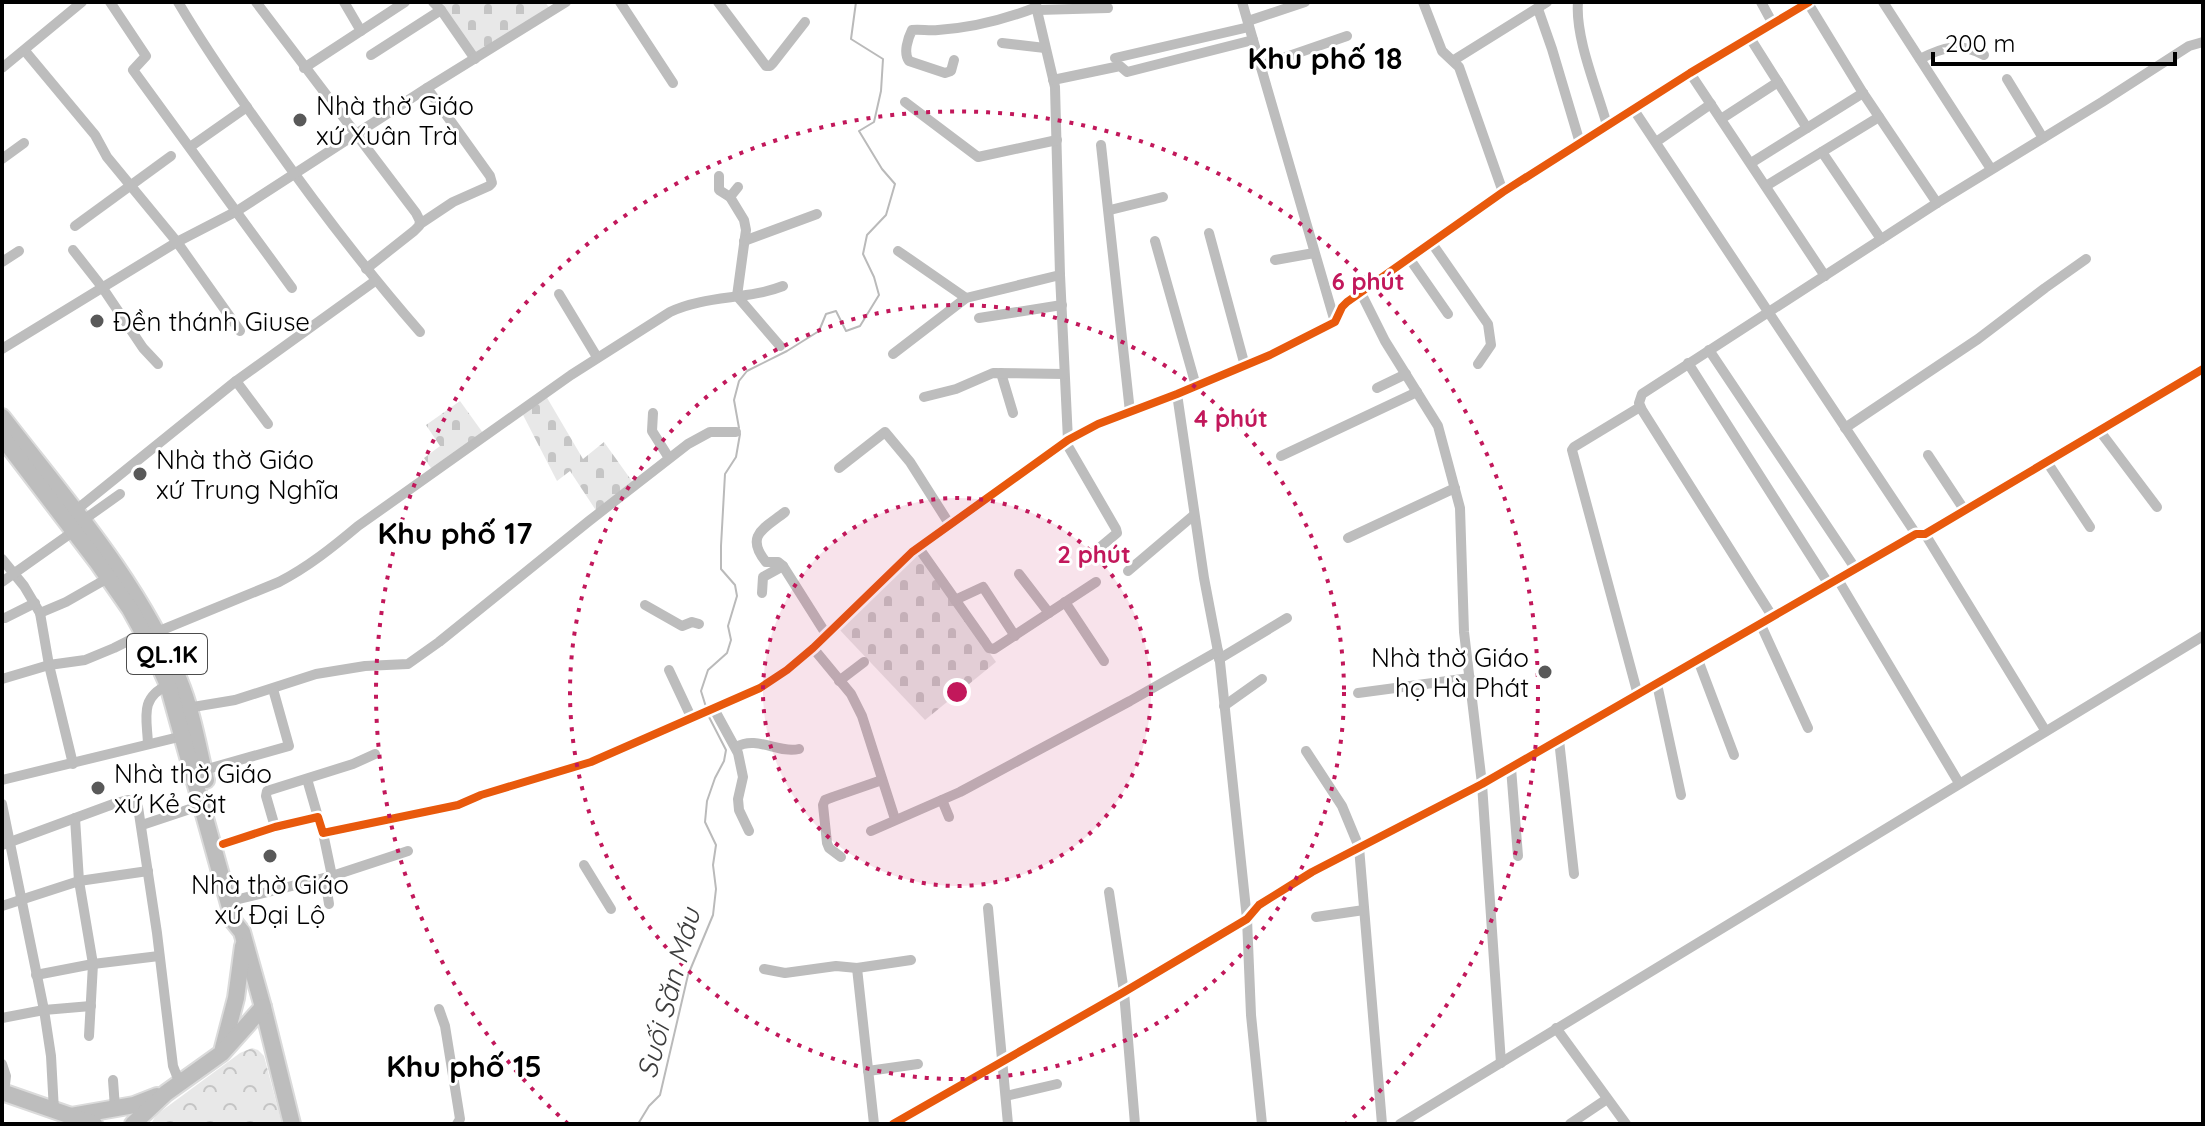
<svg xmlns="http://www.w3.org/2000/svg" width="2205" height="1126" font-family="Quicksand,sans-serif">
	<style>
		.forest { fill: url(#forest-crowns) }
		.cemetery { fill: url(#cemetery-stones) }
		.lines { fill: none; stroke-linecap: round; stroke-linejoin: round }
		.stream { stroke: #bababa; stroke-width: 2 }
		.primary-casing { stroke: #dbdbdb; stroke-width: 20 }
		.trunk-casing { stroke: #dbdbdb; stroke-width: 20 }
		.minor { stroke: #bdbdbd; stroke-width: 10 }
		.primary { stroke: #bdbdbd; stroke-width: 16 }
		.trunk { stroke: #bdbdbd; stroke-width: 16 }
		.cycleway-casing { stroke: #fff; stroke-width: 13 }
		.cycleway { stroke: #e8590c; stroke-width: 8 }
		.ring { fill: none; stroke: #c2185b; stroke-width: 4; stroke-dasharray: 4 8 }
		.poi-dot { fill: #595959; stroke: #fff; stroke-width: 3 }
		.labels { text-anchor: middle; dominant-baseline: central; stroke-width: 6; stroke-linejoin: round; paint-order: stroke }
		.shield { fill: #fff; stroke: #4c4c4c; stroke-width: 2 }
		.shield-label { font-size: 24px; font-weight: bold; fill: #000 }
		.poi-label { font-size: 26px; fill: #000; stroke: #fff; text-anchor: start }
		.water-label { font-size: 28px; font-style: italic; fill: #3d3d3d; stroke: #fff }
		.quarter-label { font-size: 30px; font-weight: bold; fill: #000; stroke: #fff }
		.centre { fill: #c2185b; stroke: #fff; stroke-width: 4 }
		.ring-label { font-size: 24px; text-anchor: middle; font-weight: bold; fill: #c2185b; stroke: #fff; stroke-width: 6; stroke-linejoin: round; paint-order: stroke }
	</style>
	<defs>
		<pattern id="forest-crowns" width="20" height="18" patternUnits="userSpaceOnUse" patternTransform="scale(2)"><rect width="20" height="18" fill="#e8e8e8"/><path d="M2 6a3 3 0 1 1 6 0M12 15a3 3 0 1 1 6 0" fill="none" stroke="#c5c5c5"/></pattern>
		<pattern id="cemetery-stones" width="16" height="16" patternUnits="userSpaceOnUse" patternTransform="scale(2)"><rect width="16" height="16" fill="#e8e8e8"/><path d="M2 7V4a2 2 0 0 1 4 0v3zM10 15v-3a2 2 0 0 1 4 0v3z" fill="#c5c5c5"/></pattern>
	</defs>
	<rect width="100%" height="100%" fill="#fff"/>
	<polygon class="forest" points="252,1048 258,1050 264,1056 282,1124 151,1124 156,1115 240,1053"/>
	<g class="cemetery">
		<polygon points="437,2 545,2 550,9 476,55"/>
		<polygon points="546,396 583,459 604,442 634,484 597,512 570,471 557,481 522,413"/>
		<polygon points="460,401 483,433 433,471 424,458 440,446 426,425"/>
		<polygon points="918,551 996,662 925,720 837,627"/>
	</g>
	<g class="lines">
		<g class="stream">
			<polyline points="739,428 734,400 739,381 747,371 787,351 819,331 826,314 836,311 846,331 860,326 879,295 874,277 863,254 867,235 886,215 895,184 882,169 859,131 874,122 881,91 883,59 851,39 856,2"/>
			<polyline points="706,707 701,691 708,670 727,653 731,640 728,626 737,596 735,585 721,569 721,546 725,474 736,457 740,434"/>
			<polyline points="638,1124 649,1106 660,1095 688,975 713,915 716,889 713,865 716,845 705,822 707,801 715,778 724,761 726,750 709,717"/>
		</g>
		<g class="primary-casing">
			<g id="primary">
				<path d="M2,417c64,83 137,165 177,263 13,31 19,67 27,100"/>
				<polyline points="2,437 98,563 130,609 150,645 168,685 234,922 242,932 263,1007 292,1124"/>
				<polyline points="223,1048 236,998 243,946"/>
				<polyline points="71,1116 134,1105 157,1096"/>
				<polyline points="133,1124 166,1093 222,1053 263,1007"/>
			</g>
		</g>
		<g class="trunk-casing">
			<polyline id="trunk" points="2,1092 94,1124"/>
		</g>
		<g class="minor">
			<polyline points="110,2 146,56 133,70 292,288"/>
			<path d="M178,2c27,46 57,89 88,132 48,68 99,135 154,198"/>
			<polyline points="256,2 416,213 420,221 419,226 414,231 366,269"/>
			<polyline points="344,2 361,31"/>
			<polyline points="433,2 441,10 475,59"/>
			<polyline points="620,2 673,83"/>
			<polyline points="718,2 766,66 770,66 773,63 805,22"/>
			<polyline points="1035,2 1055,87 1060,275 1068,440"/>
			<polyline points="1242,2 1335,322"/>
			<polyline points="1423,2 1442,51 1459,67 1503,192"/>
			<path d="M1578,2c-3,36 19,87 29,123"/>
			<polyline points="1761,2 1773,24"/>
			<polyline points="1883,2 1991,169"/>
			<polyline points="1808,3 1863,93 1937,203"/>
			<polyline points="1538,9 1552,49 1580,143"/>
			<polyline points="1038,10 1108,8"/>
			<polyline points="1248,21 1305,2"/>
			<polyline points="1750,38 1807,128"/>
			<polyline points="1002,43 1045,48"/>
			<polyline points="25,51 95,135 107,157 177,242 240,331"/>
			<polyline points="371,55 441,10"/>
			<polyline points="1115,58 1249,27"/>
			<path d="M1920,59c23,-12 39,-17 64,-4"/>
			<path d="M954,60l-3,11 -6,2 -36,-12c-6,-8 -1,-23 3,-31 8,-1 17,1 26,0 33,-2 68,-11 99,-23"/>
			<polyline points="1454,60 1547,2"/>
			<polyline points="1260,66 1347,36"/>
			<polyline points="2,68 82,2"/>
			<polyline points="304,68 405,2"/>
			<polyline points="1690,73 1825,276"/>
			<polyline points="2007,79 2043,138"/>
			<polyline points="1053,80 1120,66 1127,72 1253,40"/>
			<polyline points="905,102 978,157 1057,140"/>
			<polyline points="1634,110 1916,534"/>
			<polyline points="1721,119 1778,82"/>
			<polyline points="1656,142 1711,104"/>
			<polyline points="1101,145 1130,412"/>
			<polyline points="190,147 247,107"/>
			<polyline points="1822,152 1881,239"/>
			<polyline points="2,159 24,143"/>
			<polyline points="1751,163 1863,93"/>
			<polyline points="719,176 719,190 730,197 744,220 746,230 737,296 780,346"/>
			<polyline points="1766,186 1879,117"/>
			<polyline points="730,197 738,187"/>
			<polyline points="1110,210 1163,197"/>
			<polyline points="420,224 453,202 489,186 492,183 490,176 427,88"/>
			<polyline points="75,226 171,156"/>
			<polyline points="1209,233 1245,366"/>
			<polyline points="744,241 817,214"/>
			<polyline points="1155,241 1196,386"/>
			<polyline points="1431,242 1488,324 1491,345 1478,364"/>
			<polyline points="73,250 102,287 143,348 158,364"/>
			<polyline points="898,251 966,298"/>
			<polyline points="1409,258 1448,314"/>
			<polyline points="1275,260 1314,253"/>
			<polyline points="2,262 19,251"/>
			<polyline points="1361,293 1385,341 1438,426 1460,508 1464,632 1482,784 1501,1063"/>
			<polyline points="559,294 597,357"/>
			<polyline points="979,318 1062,305"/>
			<polyline points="2,349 177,242 237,211 427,88 566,2"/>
			<polyline points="1709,350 1855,568"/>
			<polyline points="893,354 966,298 1060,275"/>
			<polyline points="1688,363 1828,583"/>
			<polyline points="1001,373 1013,413"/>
			<polyline points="236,381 268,424"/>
			<polyline points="1377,388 1406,374"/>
			<polyline points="1177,394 1204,578 1220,662 1247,919 1251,1015 1262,1124"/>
			<polyline points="924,397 956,389 993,373 1064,374"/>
			<polyline points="653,413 652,431 669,458"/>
			<polyline points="1845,428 1978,339 2045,288 2086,259"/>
			<polyline points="2099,430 2157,507"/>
			<polyline points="1065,441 1116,529 1117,533 1092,554"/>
			<polyline points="1928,455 1965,511"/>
			<polyline points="1281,456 1417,392"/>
			<polyline points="2047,462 2090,527"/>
			<polyline points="839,468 885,432 910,462 950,525"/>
			<polyline points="75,511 236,381 375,281"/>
			<path d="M785,512c-20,16 -41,23 -19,50h12l5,4 43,68"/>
			<polyline points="82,521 120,494"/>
			<polyline points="1925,534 2045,730"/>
			<polyline points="1348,538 1455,488"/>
			<polyline points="918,547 985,642 989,648 994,649 1096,582"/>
			<polyline points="2,559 24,586 40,613 49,665 73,764"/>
			<polyline points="1128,571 1194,515"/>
			<polyline points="1019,574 1049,613"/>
			<polyline points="1837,578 1959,783"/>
			<polyline points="2,582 74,531"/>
			<polyline points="762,593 763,577 783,566"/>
			<polyline points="955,600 983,587 1015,636"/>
			<polyline points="1065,602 1104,661"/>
			<polyline points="645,605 682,626 692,622 699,624"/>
			<polyline points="40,613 66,602 108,578"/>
			<polyline points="1772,616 1642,410 1639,403 1642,394 1937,203 2102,102 2189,46 2203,42"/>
			<polyline points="5,618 35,603"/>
			<polyline points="1760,623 1808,728"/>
			<path d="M157,632l122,-50c29,-15 54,-35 79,-56l213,-151 99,-63c35,-17 78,-12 113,-26"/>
			<polyline points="813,648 851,694 862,716 895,819"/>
			<polyline points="1219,659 1287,618"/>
			<polyline points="1698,660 1734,755"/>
			<polyline points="669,670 692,719"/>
			<polyline points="2,679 49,665 85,660 114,648 144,633"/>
			<polyline points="839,681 864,662"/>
			<polyline points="1657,684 1681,795"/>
			<polyline points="1358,693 1470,678"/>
			<polyline points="1638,695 1572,450 1574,447 1640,407"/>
			<polyline points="1224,706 1262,679"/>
			<polyline points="187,708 235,700 316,674 365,666 408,664 439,642 589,521 688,444 710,432 736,432"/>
			<polyline points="714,709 738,753 743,777 738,799 739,810 749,831"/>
			<polyline points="1559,740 1574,874"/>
			<path d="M148,744c-1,-26 -9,-46 20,-59"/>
			<path d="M736,747c21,-12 42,7 63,2"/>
			<polyline points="1306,751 1342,806 1359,847 1382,1124"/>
			<polyline points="1511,768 1518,856"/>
			<polyline points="204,770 289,746 273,689"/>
			<polyline points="307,779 318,817"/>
			<polyline points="2,780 183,736"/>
			<polyline points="942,800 949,817"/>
			<polyline points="2,804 44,1010 51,1056 54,1111"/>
			<polyline points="75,818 79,881 93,964 89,1036"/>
			<polyline points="142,825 202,805"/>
			<polyline points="275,827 266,796 267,791 353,764 375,754"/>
			<polyline points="871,831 960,792 1130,701 1218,651"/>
			<polyline points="323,833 332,876"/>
			<polyline points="223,844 275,827 318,817 323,833 458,805 481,795 591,762 760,688 787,670 813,648 912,552 1068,440 1098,424 1177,394 1270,355 1335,322 1342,307 1347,302 1503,192 1690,73 1809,2"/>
			<polyline points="2,845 116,803 128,800 138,807 157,933 173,1066 180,1084"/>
			<polyline points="841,857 829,848 827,843 823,805 825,800 833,797 882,780"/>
			<polyline points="584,865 611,909"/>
			<polyline points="325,878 329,904"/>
			<polyline points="1109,892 1124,992 1135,1124"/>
			<polyline points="239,899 332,876 408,851"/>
			<polyline points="2,906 79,881 148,871"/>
			<polyline points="988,908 1008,1124"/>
			<polyline points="1316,917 1364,910"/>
			<polyline points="857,968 874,1124"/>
			<polyline points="764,969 785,973 836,966 857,968 911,960"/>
			<polyline points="36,975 93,964 159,956"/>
			<polyline points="439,1009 445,1026 460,1119 457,1124"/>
			<polyline points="2,1018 44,1010 91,1006"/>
			<polyline points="1556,1028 1626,1124"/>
			<polyline points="2,1064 6,1076 4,1093"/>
			<polyline points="868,1071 918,1064"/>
			<polyline points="113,1080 115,1108"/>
			<polyline points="1006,1096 1057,1084"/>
			<polyline points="893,1124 1124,992 1247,919 1259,905 1312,872 1482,784 1916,534 1925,534 2203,369"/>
			<polyline points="1400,1124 2203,636"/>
			<polyline points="1570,1124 1607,1099"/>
		</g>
		<use href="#primary" class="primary"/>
		<use href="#trunk" class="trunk"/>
		<g class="cycleway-casing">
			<g id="cycleway">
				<polyline points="223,844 275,827 318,817 323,833 458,805 481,795 591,762 760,688 787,670 813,648 912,552 1068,440 1098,424 1177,394 1270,355 1335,322 1342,307 1347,302 1503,192 1690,73 1809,2"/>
				<polyline points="893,1124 1124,992 1247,919 1259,905 1312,872 1482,784 1916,534 1925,534 2203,369"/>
			</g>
		</g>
		<use href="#cycleway" class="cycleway"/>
	</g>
	<circle cx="957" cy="692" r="194" fill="#c2185b" fill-opacity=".12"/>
	<g class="ring">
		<circle cx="957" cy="692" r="194"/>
		<circle cx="957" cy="692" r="387"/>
		<path d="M568 1124A581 581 0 1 1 1346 1124"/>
	</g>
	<g class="poi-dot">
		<circle cx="300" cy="120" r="8"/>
		<circle cx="97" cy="321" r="8"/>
		<circle cx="140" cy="474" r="8"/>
		<circle cx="1545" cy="672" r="8"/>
		<circle cx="98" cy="788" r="8"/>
		<circle cx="270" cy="856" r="8"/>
	</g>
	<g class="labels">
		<rect class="shield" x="127" y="634" width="80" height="40" rx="6"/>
		<g class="shield-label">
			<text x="167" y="654">QL.1K</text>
		</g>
		<g class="poi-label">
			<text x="316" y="105">Nhà thờ Giáo<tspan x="316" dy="30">xứ Xuân Trà</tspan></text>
			<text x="113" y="321">Đền thánh Giuse</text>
			<text x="156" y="459">Nhà thờ Giáo<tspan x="156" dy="30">xứ Trung Nghĩa</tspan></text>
			<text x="1529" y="657" text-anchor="end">Nhà thờ Giáo<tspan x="1529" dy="30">họ Hà Phát</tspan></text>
			<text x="114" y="773">Nhà thờ Giáo<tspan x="114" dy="30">xứ Kẻ Sặt</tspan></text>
			<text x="270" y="884" text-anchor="middle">Nhà thờ Giáo<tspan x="270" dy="30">xứ Đại Lộ</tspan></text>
		</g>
		<g class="water-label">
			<text transform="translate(668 993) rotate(-75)">Suối Săn Máu</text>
		</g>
		<g class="quarter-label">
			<text x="1325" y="58">Khu phố 18</text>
			<text x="455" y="533">Khu phố 17</text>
			<text x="464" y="1066">Khu phố 15</text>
		</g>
	</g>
	<circle cx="957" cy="692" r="12" class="centre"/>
	<g class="ring-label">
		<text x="1368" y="290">6 phút</text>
		<text x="1231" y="427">4 phút</text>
		<text x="1094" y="563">2 phút</text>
	</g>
	<rect width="2205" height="1126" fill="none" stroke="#000000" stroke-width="8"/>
	<path d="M1933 52v12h242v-12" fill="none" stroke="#000000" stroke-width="4"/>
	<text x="1945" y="52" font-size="24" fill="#000000" stroke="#ffffff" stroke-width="6" paint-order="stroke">200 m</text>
</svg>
